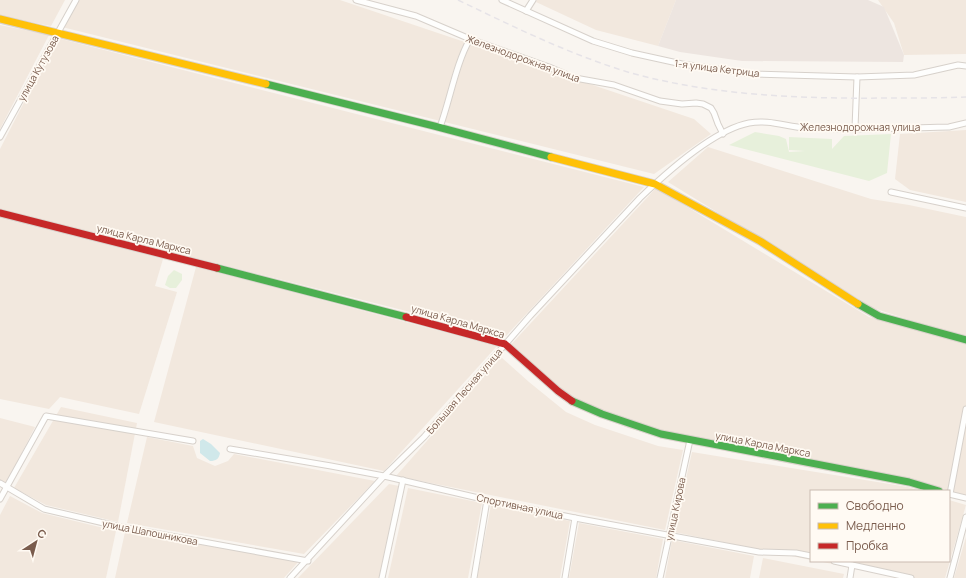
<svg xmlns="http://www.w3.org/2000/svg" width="966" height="578" font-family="Manrope,sans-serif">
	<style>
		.residential { fill: #f2e8de }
		.industrial { fill: #ede5e0 }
		.green { fill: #e7f0db }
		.water { fill: #d0e8ea }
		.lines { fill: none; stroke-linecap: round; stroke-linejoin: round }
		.street-casing { stroke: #d7d1cb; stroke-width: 7 }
		.fast-casing { stroke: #d9d2cb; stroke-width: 9 }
		.slow-casing { stroke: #d9d2cb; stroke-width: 9 }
		.jam-casing { stroke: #d9d2cb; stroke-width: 9 }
		.street { stroke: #fefefd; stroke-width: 5 }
		.fast { stroke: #4caf50; stroke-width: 7 }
		.slow { stroke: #ffc107; stroke-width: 7 }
		.jam { stroke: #c62828; stroke-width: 7 }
		.rail { stroke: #e6e3e7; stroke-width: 1.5; stroke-dasharray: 6 4; stroke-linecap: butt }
		.labels { text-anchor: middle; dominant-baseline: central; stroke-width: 3.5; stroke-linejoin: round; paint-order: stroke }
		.street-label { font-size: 10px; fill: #7a5c4d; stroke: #fffaf3 }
	</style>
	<rect width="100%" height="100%" fill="#f9f5f0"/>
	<g class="residential">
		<polygon points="0,0 65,0 51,26 0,16"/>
		<polygon points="79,0 340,0 694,119 711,134 654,174 62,27"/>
		<polygon points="537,0 676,0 658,46 596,30 536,2"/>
		<polygon points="878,0 966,0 966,54 904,55 894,23"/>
		<polygon points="0,25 49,35 0,129"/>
		<polygon points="57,38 644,187 506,336 0,209 0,149"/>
		<polygon points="966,130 966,202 910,190 895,179 900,134"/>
		<polygon points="708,147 871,199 909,205 966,217 966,338 873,308 668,182"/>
		<polygon points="656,188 869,317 966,344 966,496 909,478 660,437 628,428 571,404 506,350"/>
		<polygon points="0,218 163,259 155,286 177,292 139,414 60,397 49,409 0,399"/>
		<polygon points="196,267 497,346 384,471 154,422"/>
		<polygon points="501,357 529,382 566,412 595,425 658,446 683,450 665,530 396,476"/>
		<polygon points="61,407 137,423 118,522 46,505 14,488"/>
		<polygon points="0,418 35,427 6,484 0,481"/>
		<polygon points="147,437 193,446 197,458 215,466 228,461 234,454 375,481 304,554 127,523"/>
		<polygon points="692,452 908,487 921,491 811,491 811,560 674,532"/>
		<polygon points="389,484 399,486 379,578 298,578"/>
		<polygon points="408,488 482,503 468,578 388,578"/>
		<polygon points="10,496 42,513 116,531 106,578 0,578 0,515"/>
		<polygon points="949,500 966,505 945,578 900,578 818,561 949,561"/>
		<polygon points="491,505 570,521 560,578 477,578"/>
		<polygon points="579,523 663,539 656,578 569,578"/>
		<polygon points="125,532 299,561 284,578 115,578"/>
		<polygon points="966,537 966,578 954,578"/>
		<polygon points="672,540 754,556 750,578 665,578"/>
		<polygon points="763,558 844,574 843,578 759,578"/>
	</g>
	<polygon class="industrial" points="676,0 868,0 884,7 904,55 903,62 742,61 680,52 658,46"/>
	<g class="green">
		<polygon points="755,132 779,136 786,139 789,152 805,151 789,150 789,137 832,139 832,149 844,136 891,134 887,173 869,181 729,145"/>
		<polygon points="174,270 182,274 182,280 176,288 170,288 165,285 168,276"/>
	</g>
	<path class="water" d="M203,439l8,5 9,9c-1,6 -4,8 -10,8l-10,-8v-12z"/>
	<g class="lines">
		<g class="street-casing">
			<g id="street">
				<polyline points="356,0 416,16 470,39 549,67 575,78 614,85 660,101 682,104 696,103 703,104 711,108 714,113 718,124 723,134"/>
				<polyline points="502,0 593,41 632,53 682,64 751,74 857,77 914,75 958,65 966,66"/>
				<polyline points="526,11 533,0"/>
				<path d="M440,127c10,-27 16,-64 30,-88"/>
				<polyline points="855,128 857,77"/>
				<polyline points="0,137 76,0"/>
				<polyline points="891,192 966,208"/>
				<polyline points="230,449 331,466 384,476 487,500 575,518 759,552 796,553 811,556"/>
				<polyline points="0,483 44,509 121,527 308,561"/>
				<polyline points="949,494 966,498"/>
				<polyline points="950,494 966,409"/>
				<polyline points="0,499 46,416 193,441"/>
				<polyline points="834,561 911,578"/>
				<path d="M290,578l94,-102 40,-39 106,-121 110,-118c26,-25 73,-68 109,-75 20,-4 38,4 58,5 47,2 95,0 142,-1l17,-4"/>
				<polyline points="382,578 403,480"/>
				<polyline points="474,578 487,500"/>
				<polyline points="565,578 575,518"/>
				<polyline points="660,578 690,440"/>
				<polyline points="850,578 852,565"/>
				<polyline points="950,578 966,517"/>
			</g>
		</g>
		<g class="fast-casing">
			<g id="fast">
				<polyline points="266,84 434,126 551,157"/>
				<polyline points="217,268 406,317"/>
				<polyline points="858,304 879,316 966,340"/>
				<polyline points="572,401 602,414 661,434 909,482 939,491"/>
			</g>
		</g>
		<g class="slow-casing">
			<g id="slow">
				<polyline points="0,19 266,84"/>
				<polyline points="551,157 655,184 760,241 858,304"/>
			</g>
		</g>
		<g class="jam-casing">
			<g id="jam">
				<polyline points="0,213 217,268"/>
				<polyline points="406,317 505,344 558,391 572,401"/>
			</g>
		</g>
		<use href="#street" class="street"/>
		<use href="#fast" class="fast"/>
		<use href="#slow" class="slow"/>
		<use href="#jam" class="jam"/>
		<path class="rail" d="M458,0c56,27 113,55 173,73 84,23 173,26 259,25 25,0 51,0 76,-1"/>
	</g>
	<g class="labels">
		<g class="street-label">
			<text transform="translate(523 58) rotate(20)">Железнодорожная улица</text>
			<text transform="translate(38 68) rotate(-61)">улица Кутузова</text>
			<text transform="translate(717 68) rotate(7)">1-я улица Кетрица</text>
			<text x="860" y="127">Железнодорожная улица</text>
			<text transform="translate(144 239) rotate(14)">улица Карла Маркса</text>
			<text transform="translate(458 321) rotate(16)">улица Карла Маркса</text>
			<text transform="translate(464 391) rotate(-49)">Большая Лесная улица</text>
			<text transform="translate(763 444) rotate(11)">улица Карла Маркса</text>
			<text transform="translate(520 506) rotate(12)">Спортивная улица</text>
			<text transform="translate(675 509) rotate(-78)">улица Кирова</text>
			<text transform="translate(150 532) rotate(11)">улица Шапошникова</text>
		</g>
	</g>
	<rect x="810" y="490" width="140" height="72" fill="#fffaf3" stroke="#cabbb1"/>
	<rect x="818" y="503" width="20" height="6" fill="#4caf50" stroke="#cabbb1"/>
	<text x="846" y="510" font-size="12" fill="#7a5c4d">Свободно</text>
	<rect x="818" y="523" width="20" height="6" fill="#ffc107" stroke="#cabbb1"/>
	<text x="846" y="530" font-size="12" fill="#7a5c4d">Медленно</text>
	<rect x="818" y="543" width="20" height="6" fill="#c62828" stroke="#cabbb1"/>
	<text x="846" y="550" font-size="12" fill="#7a5c4d">Пробка</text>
	<g transform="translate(36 542) rotate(36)" stroke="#fffaf3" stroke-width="3" paint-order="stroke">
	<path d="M0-3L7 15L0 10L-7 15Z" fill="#7a5c4d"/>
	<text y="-6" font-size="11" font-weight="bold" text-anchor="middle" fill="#7a5c4d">С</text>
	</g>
</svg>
